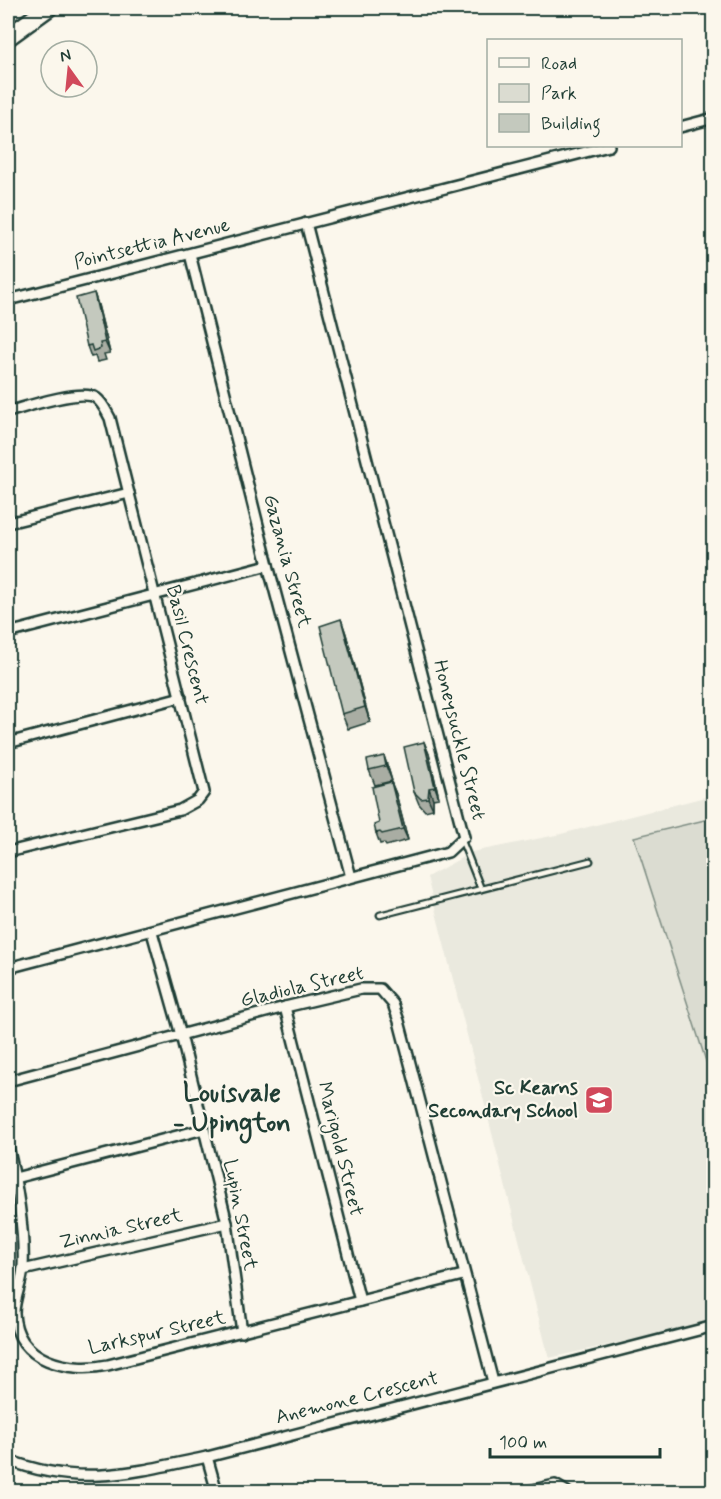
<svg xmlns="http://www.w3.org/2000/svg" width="721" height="1499" font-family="Mynerve,sans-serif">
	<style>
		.built { fill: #eae9de }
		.green { fill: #dbdcd1; stroke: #7d8c82; stroke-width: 1.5 }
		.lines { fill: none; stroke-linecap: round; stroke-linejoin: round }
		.service-casing { stroke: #1f3d34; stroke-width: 9 }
		.minor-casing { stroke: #1f3d34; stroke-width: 14 }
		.trunk-casing { stroke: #1f3d34; stroke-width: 21 }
		.service { stroke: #fbf7ec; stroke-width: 4.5 }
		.minor { stroke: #fbf7ec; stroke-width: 9 }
		.trunk { stroke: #fbf7ec; stroke-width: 16 }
		.wall { fill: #a9ada3; stroke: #1f3d34; stroke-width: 1.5 }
		.shaded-wall { fill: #898d85; stroke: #1f3d34; stroke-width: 1.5 }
		.building { fill: #c4c9be; stroke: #1f3d34; stroke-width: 1.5 }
		.labels { text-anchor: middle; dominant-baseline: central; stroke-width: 4.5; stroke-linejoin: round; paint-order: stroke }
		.street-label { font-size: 20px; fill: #1f3d34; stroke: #fbf7ec }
		.poi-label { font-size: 20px; font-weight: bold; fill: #1f3d34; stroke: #fbf7ec; text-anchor: end }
		.district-label { font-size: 26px; font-weight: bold; fill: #1f3d34; stroke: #fbf7ec }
	</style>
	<rect width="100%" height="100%" fill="#fbf7ec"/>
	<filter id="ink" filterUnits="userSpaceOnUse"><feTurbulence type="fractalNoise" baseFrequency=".0167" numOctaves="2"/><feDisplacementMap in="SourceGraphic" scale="12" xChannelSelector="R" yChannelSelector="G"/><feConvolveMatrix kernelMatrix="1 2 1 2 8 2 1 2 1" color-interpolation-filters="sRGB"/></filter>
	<g filter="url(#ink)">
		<polygon class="built" points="713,795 713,1322 549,1358 427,877 472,852 561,834"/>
		<polygon class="green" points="713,818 714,818 713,1083 634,837"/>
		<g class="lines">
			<g class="service-casing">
				<g id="service">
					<polyline points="462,841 481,889"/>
					<polyline points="380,915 590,861"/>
				</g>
			</g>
			<g class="minor-casing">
				<g id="minor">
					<polyline points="680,127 714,118"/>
					<polyline points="190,254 268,565 351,877"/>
					<polyline points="8,300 609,146"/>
					<path d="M8,412c17,-5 75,-24 88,-14 7,5 10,13 14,20l94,374 -6,8 -18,10 -172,42"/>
					<polyline points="8,523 129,493"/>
					<polyline points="8,633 268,565"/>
					<polyline points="8,743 181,697"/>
					<polyline points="152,932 181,1035 227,1223 242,1332"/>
					<polyline points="8,968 448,852 464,837 306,223"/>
					<polyline points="285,1007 360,1301"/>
					<polyline points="8,1081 285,1007 361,989 380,989 393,1004 399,1021 493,1382"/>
					<path d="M8,1146c9,39 17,82 15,122 -1,15 -9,30 -9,45 2,49 56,60 94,52l355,-90"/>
					<polyline points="15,1178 204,1129"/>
					<polyline points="23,1270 227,1223"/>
					<polyline points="207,1457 217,1492"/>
					<path d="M8,1460c72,28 127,12 199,-3l507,-131"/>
					<polyline points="524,1492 555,1485 567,1492"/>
				</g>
			</g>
			<g class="trunk-casing">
				<polyline id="trunk" points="8,37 48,8"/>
			</g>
			<use href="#service" class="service"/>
			<use href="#minor" class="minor"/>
			<use href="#trunk" class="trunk"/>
		</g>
		<g class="wall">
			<polygon points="94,293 98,305 110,353 104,354 106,360 97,362 95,356 91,357 87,346"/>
			<polygon points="341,619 346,634 370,722 348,729 342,714"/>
			<polygon points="424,742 429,754 439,798 433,799 433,809 425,811 419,804 414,792"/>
			<polygon points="384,756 389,771 392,781 375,785 369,770"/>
			<polygon points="391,782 396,794 408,840 386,846 384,843 380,844 376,833"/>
		</g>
		<g class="shaded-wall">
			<polygon points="94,293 98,305 110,353 105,342"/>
			<polygon points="341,619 346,634 370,722 365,707"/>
			<polygon points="424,742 429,754 439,798 435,787"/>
			<polygon points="384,756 389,771 392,781 386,766"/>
			<polygon points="391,782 396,794 408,840 403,829"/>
			<polygon points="429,788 433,799 433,809 428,798"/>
		</g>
		<g class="building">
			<polygon points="94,293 105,342 100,343 101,348 93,351 91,345 87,346 76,298"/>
			<polygon points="341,619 365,707 342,714 320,626"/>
			<polygon points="424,742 435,787 429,788 428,798 421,799 414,792 404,747"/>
			<polygon points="384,756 386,766 369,770 367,760"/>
			<polygon points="391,782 403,829 382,834 380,832 376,833 374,825 379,823 372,787"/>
		</g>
	</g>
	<defs>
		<g id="school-square" transform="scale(1.5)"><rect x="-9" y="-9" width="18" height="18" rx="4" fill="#d1495b" stroke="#fbf7ec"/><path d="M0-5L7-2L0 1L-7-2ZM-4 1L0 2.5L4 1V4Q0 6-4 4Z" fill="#fff"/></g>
	</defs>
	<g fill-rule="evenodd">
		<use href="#school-square" x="599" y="1100"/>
	</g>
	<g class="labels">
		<g class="street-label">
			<text transform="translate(152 244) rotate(-14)">Pointsettia Avenue</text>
			<text transform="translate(287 561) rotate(75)">Gazania Street</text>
			<text transform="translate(187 645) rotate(76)">Basil Crescent</text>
			<text transform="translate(459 740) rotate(76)">Honeysuckle Street</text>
			<text transform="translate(302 987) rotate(-13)">Gladiola Street</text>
			<text transform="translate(340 1149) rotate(76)">Marigold Street</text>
			<text transform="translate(240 1215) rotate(79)">Lupin Street</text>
			<text transform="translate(121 1229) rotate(-13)">Zinnia Street</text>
			<text transform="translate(157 1333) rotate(-13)">Larkspur Street</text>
			<text transform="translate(357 1398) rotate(-14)">Anemone Crescent</text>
		</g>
		<g class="poi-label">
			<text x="578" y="1088">Sc Kearns<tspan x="578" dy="23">Secondary School</tspan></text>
		</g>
		<g class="district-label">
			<text x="232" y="1094">Louisvale<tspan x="232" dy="30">- Upington</tspan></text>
		</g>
	</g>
	<rect width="721" height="1499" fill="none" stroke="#fbf7ec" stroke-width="30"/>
	<rect x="15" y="15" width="691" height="1469" fill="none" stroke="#1f3d34" stroke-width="2" filter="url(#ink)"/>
	<rect x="487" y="39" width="195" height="108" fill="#fbf7ec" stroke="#a3ada2" stroke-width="1.5"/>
	<rect x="499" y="58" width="30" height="9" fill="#fbf7ec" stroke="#a3ada2" stroke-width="1.5"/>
	<text x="541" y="69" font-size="18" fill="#1f3d34">Road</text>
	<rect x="499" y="84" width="30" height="18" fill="#dbdcd1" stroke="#a3ada2" stroke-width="1.5"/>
	<text x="541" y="99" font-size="18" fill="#1f3d34">Park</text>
	<rect x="499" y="114" width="30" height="18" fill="#c4c9be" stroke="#a3ada2" stroke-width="1.5"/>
	<text x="541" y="129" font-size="18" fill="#1f3d34">Building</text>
	<g transform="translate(69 69) rotate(345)"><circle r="28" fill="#fbf7ec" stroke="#a3ada2" stroke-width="1.5"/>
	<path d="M0-4.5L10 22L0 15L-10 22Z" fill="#d1495b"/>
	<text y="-9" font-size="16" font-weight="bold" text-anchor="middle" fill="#1f3d34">N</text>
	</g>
	<path d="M490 1448v9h170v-9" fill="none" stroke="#1f3d34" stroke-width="3"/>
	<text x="499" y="1448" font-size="18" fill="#1f3d34" stroke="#fbf7ec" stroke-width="4.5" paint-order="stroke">100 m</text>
</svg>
